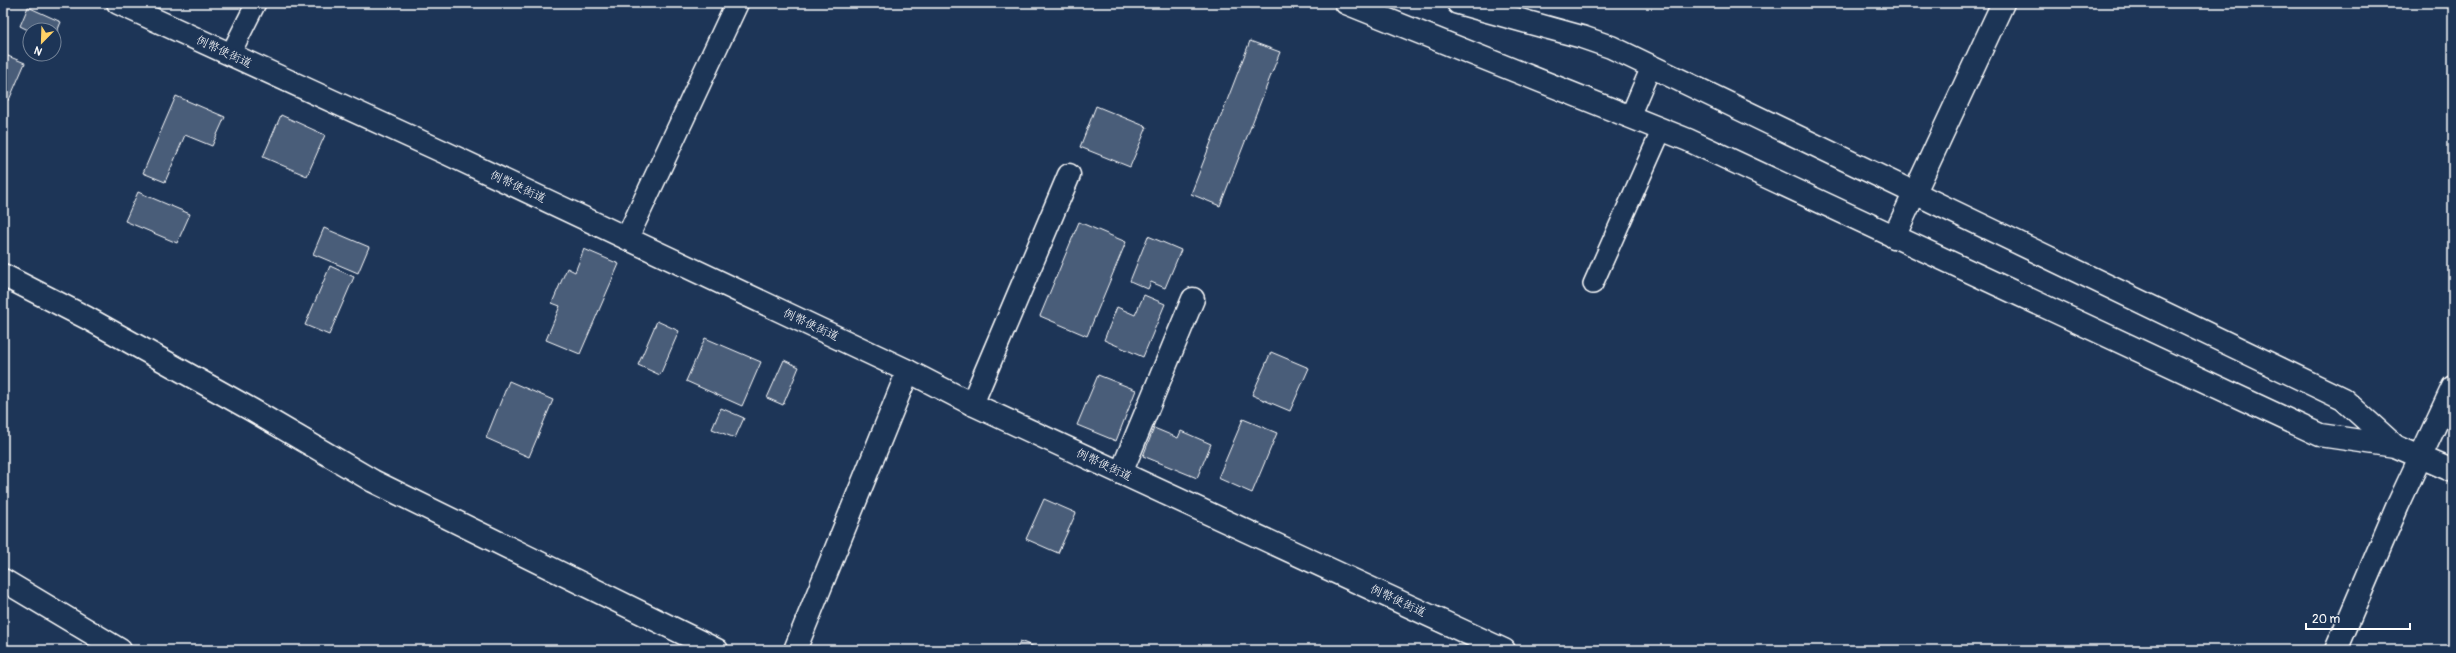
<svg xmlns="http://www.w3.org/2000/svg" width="2456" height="653" font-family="Pangolin,'Klee One',sans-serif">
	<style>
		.building { fill: #4a5d79; stroke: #fff }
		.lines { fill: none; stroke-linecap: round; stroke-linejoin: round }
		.lane-casing { stroke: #fff; stroke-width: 22 }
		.street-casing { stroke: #fff; stroke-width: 25 }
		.secondary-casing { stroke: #fff; stroke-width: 25 }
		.lane { stroke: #1d3557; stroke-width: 19 }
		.street { stroke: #1d3557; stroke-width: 22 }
		.secondary { stroke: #1d3557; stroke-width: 22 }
		.labels { text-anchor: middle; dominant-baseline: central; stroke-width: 4; stroke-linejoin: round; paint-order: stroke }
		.street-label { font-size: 12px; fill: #fff; stroke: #1d3557 }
	</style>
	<rect width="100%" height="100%" fill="#1d3557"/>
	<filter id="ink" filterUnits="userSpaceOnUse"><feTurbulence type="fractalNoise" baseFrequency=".025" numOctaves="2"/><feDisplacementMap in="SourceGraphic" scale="8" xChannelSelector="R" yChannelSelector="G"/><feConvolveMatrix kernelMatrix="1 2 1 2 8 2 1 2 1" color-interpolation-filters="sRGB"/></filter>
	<g filter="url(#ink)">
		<g class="building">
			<polygon points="28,7 61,22 54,39 54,30 30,31 20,26"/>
			<polygon points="1250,41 1280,52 1220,206 1191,194"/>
			<polygon points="3,54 25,63 9,100 3,98"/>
			<polygon points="176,96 225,117 212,146 185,135 165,182 143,173"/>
			<polygon points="1096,106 1147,127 1130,167 1080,147"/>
			<polygon points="281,115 325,135 307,176 263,157"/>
			<polygon points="138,192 190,214 177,243 125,221"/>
			<polygon points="1079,222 1126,242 1087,336 1040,316"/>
			<polygon points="324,228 369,247 358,273 313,254"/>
			<polygon points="1148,236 1181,250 1165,288 1151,282 1148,289 1130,281"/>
			<polygon points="584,249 619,264 580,354 546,340 560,306 552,303 567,268 575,272"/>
			<polygon points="330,266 354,277 329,335 305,325"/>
			<polygon points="1144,295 1165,304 1143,357 1104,340 1117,307 1135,315"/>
			<polygon points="657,321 679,331 660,375 638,365"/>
			<polygon points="705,338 761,362 742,406 686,381"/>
			<polygon points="1271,352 1309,368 1290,411 1252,395"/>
			<polygon points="784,360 799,367 783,405 767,398"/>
			<polygon points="1098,375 1136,390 1116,441 1077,425"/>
			<polygon points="509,381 553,400 529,457 486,438"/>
			<polygon points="721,408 744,418 735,438 712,429"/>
			<polygon points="1243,419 1277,433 1252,493 1218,478"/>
			<polygon points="1154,428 1178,438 1181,431 1211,444 1197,478 1143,456"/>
			<polygon points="1044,499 1076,513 1058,553 1026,539"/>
			<polygon points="1020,641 1042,650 1016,650"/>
		</g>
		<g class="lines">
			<g class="lane-casing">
				<g id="lane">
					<polyline points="230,55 256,3"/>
					<polyline points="1630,116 1651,67"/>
					<polyline points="1593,284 1662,129"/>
				</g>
			</g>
			<g class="street-casing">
				<g id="street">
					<polyline points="1894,237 2003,3"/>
					<polyline points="627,238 737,3"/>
					<polyline points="3,275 87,318 252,410 373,481 717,650"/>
					<polyline points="972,404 1069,175"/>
					<polyline points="1121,473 1193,299"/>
					<polyline points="3,580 120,650"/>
					<polyline points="795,650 908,371"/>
					<polyline points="2336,650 2398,505 2453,387"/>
				</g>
			</g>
			<g class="secondary-casing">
				<g id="secondary">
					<polyline points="118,3 448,154 908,371 972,404 1504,650"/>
					<polyline points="1346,3 1688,140 2320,435 2395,446 2453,471"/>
					<polyline points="1458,3 1582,37 1611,47 2343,399 2395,446"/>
				</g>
			</g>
			<use href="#lane" class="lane"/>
			<use href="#street" class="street"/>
			<use href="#secondary" class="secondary"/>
		</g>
	</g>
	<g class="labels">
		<g class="street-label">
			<text transform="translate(224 52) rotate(25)">例幣使街道</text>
			<text transform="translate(518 187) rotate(25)">例幣使街道</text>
			<text transform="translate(811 325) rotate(25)">例幣使街道</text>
			<text transform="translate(1104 465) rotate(25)">例幣使街道</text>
			<text transform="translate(1398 601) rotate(25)">例幣使街道</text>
		</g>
	</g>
	<rect width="2456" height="653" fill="none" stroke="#1d3557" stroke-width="16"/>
	<rect x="8" y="8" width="2440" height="637" fill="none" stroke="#fff" stroke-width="1.5" filter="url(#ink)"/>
	<g transform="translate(42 42) rotate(203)"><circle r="19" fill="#1d3557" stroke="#77869a"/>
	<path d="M0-3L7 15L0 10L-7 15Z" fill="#ffd166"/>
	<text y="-6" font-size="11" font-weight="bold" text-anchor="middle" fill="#ffffff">N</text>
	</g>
	<path d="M2306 623v6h104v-6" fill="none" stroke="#ffffff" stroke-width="2"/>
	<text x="2312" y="623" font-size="12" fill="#ffffff" stroke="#1d3557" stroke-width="3" paint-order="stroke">20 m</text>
</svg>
